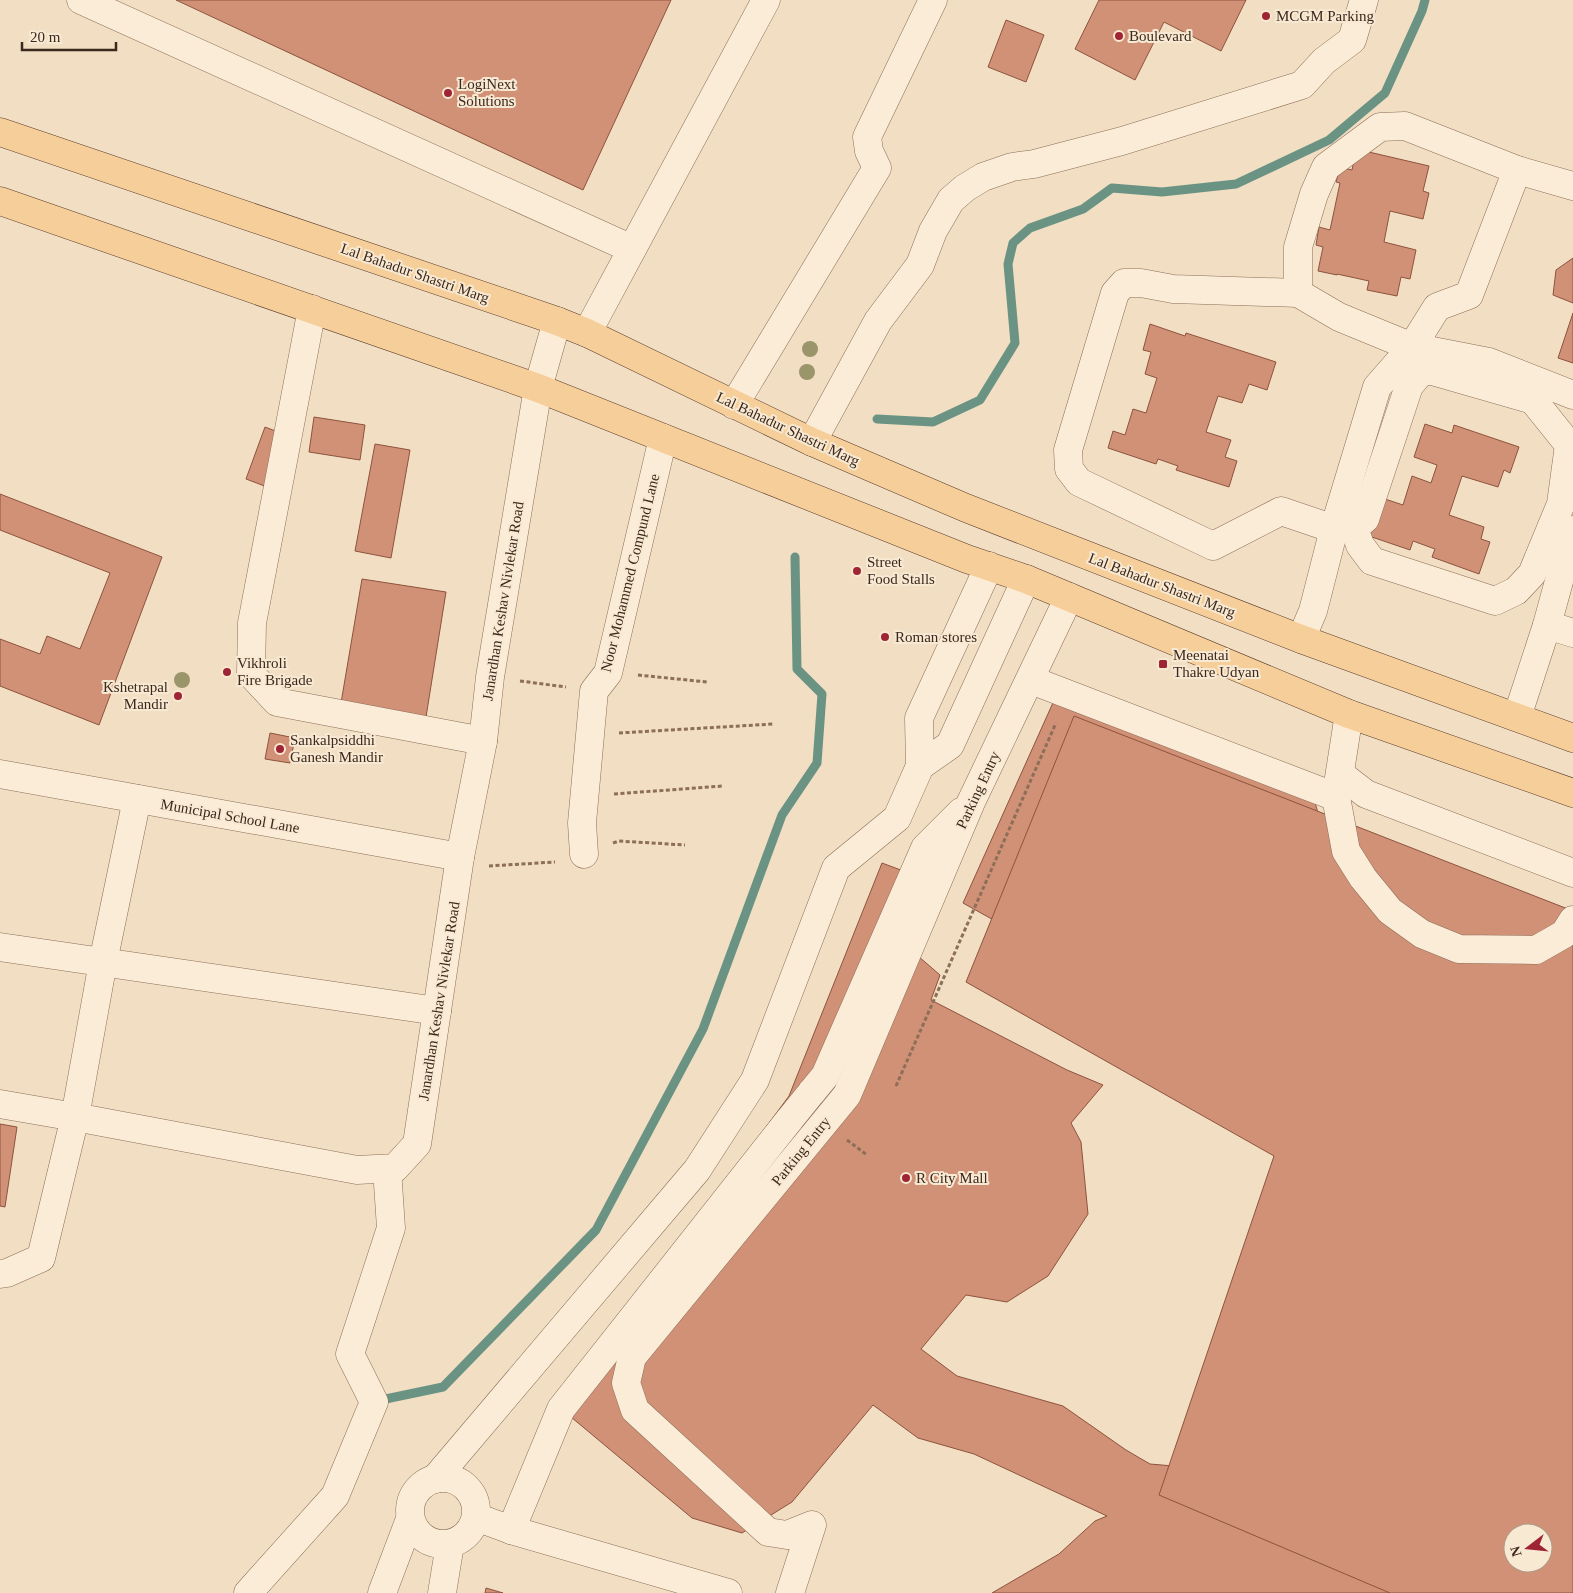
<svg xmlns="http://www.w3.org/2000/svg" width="1573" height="1593" font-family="Georgia,serif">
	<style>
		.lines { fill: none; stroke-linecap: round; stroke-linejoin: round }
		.stream { stroke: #6b9384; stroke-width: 9 }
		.building { fill: #d19177; stroke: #8d533d; fill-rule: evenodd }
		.minor-casing { stroke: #8d6e58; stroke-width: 29 }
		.major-casing { stroke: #5a3d2d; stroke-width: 29 }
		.path { stroke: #8d6e58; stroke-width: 3; stroke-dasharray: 4 2.5; stroke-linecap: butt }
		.minor { stroke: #fbecd7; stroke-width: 28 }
		.major { stroke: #f6ce99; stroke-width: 28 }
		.minor-bridge-casing { stroke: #8d6e58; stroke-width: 29; stroke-linecap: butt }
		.minor-bridge { stroke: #fbecd7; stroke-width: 28 }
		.tree { fill: #9a956b }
		.poi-dot { fill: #9f2434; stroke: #f8e9d3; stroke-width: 2 }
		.labels { text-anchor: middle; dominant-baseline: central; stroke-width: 4; stroke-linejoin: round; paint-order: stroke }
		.poi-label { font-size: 15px; fill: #3c281d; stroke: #f8e9d3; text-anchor: start }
		.street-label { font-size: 15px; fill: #3c281d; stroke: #f8e9d3 }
	</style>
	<rect width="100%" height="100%" fill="#f1dec3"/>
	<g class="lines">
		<g class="stream">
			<polyline points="877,419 933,422 980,400 1015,343 1008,264 1013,243 1030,228 1083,209 1112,188 1162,192 1236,184 1329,140 1385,93 1422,11 1425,0"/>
			<polyline points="376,1401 443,1387 596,1230 703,1029 782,815 817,763 822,694 797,669 795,557"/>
		</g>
	</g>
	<g class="building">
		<polygon points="176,0 671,0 583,190"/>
		<polygon points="1099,0 1246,0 1221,51 1164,22 1135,80 1075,49"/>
		<polygon points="1006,20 1044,35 1026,82 988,67"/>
		<polygon points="1356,149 1429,166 1423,191 1429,193 1423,219 1390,211 1384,242 1416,250 1410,279 1401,277 1397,296 1367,290 1369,281 1337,274 1337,275 1318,271 1323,247 1316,245 1319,227 1330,230 1340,183 1336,182 1340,167 1352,170"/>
		<polygon points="1573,258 1573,303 1553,295 1556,270"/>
		<polygon points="1573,313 1573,363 1558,358"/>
		<polygon points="1150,324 1185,336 1186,333 1276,362 1267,390 1249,384 1242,403 1218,396 1206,432 1231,440 1225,457 1237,461 1229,487 1176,470 1178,466 1158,459 1156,464 1108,448 1113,431 1125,435 1133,409 1146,413 1157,378 1145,374 1151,352 1143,350"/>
		<polygon points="314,417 365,425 360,460 309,452"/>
		<polygon points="1425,424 1452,433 1454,425 1519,447 1510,473 1504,470 1498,487 1462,476 1449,515 1484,527 1481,539 1490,542 1479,574 1432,557 1435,549 1413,541 1410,550 1369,536 1382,498 1403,505 1412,476 1431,483 1437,465 1414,457"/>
		<polygon points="265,427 286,435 267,487 246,479"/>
		<polygon points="375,444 410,450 391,558 355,551"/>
		<polygon points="0,494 162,557 99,725 0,686 0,639 40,654 47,636 80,649 110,573 0,530"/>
		<polygon points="362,579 446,592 426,717 341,703"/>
		<path d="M1056,696l256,97 14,46 26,70 82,60 113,3 26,-24v645h-581l67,-39 36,-33 12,-5 -133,-62 -56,-16 -45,-33 -81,97 -50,31 -50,-15 -133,-111 230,-311 93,-233 64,24 -28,69 22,19 -9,25 136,70 36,15 -32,38 10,19 7,72 -40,62 -41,26 -41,-7 -45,54 36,27 106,30 63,44 24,14 47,4 122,-345 -114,-85 -242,-135zM1513,1533h30v30h-30z"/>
		<path d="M1074,716l499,195v682h-183l-231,-98 115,-339 -308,-174zM1513,1533h30v30h-30z"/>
		<polygon points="270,733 295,738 290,763 265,759"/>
		<polygon points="0,1124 17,1127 5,1207 0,1206"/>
		<polygon points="486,1588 503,1593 485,1593"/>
	</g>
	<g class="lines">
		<g class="minor-casing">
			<g id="minor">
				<polyline points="81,0 632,249"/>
				<polyline points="1573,186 1517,170 1405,126 1380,127 1326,167 1314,194 1298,247 1298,293 1339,317 1412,347 1489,362 1573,395"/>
				<polyline points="1298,293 1173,289 1141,283 1124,283 1115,293 1068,450 1069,469 1079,482 1213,546 1281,511 1334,529 1354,528 1365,519 1409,386 1419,374 1429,370 1533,400 1569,445 1561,504 1532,574 1516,591 1495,601 1372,561 1360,545 1354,528"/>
				<polyline points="312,309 252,623 251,674 277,702 483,741"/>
				<polyline points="587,333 766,0"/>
				<polyline points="734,405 877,168 869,151 867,137 933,0"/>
				<polyline points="812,442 878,321 920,265 933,231 951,200 965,188 983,177 1012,167 1034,164 1122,141 1302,85 1324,61 1352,40 1364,0"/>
				<polyline points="1547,625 1573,633"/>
				<polyline points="1301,639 1313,611 1334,529 1377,387 1412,347 1437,307 1469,295 1517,170"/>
				<polyline points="1031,680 1336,797"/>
				<polyline points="1349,714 1336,797 1346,851 1363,878 1390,911 1422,934 1459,949 1536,950 1564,934 1573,920"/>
				<polyline points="1517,717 1547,625 1573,530"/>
				<polyline points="920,766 950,745 1026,579"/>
				<polyline points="0,774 460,857"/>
				<polyline points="1340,774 1366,794 1573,873"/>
				<polyline points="584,854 582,823 594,691 608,673 663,438"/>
				<polyline points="0,947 437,1011"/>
				<polyline points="811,1093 825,1076 925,848 961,812"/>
				<polyline points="0,1104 75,1117 103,962 137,799"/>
				<polyline points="0,1274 7,1273 41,1258 75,1117 357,1170 395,1168 417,1144 460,857 483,741 490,677 538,388 557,321"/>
				<circle cx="443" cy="1511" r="33"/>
				<polyline points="435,1479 697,1170 755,1080 836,868 897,818 920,766 919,718 989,566"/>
				<polyline points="476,1517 511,1530 728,1593"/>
				<polyline points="511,1530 561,1409 790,1119"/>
				<polyline points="248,1593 335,1496 374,1402 350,1354 391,1228 387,1169"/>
				<polyline points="382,1593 410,1519"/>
				<polyline points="442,1593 450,1544"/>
				<polyline points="790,1593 812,1525 787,1535 768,1532 635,1410 626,1383 632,1357 847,1095 971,802 1069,597"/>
			</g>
		</g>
		<g class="major-casing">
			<g id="major">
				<polyline points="0,132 557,321 587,333 812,442 966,508 1301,639 1573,738"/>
				<polyline points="0,201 538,388 967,559 1026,579 1349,714 1573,793"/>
			</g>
		</g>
		<g class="path">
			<polyline points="638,675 707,682"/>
			<polyline points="520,681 566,687"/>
			<polyline points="619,733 773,724"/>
			<polyline points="614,794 723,786"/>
			<polyline points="613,843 619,841 685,845"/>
			<polyline points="489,866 555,862"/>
			<polyline points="896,1086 1056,723"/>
			<polyline points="847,1140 867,1155"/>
		</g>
		<use href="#minor" class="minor"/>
		<use href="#major" class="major"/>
		<g class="minor-bridge-casing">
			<polyline id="minor-bridge" points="790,1119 811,1093"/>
		</g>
		<use href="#minor-bridge" class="minor-bridge"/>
	</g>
	<g class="tree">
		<circle cx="810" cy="349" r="8"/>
		<circle cx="807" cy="372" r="8"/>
		<circle cx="182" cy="680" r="8"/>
	</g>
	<g class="poi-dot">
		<circle cx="1266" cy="16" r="5"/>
		<circle cx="1119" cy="36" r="5"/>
		<circle cx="448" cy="93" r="5"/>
		<circle cx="857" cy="571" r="5"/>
		<circle cx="885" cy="637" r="5"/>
		<rect x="1158" y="659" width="10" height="10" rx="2.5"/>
		<circle cx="227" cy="672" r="5"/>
		<circle cx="178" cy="696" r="5"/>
		<circle cx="280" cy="749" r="5"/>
		<circle cx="906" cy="1178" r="5"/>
	</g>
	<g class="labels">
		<g class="poi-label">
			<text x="1276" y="16">MCGM Parking</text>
			<text x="1129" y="36">Boulevard</text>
			<text x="458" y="84">LogiNext<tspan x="458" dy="17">Solutions</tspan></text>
			<text x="867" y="562">Street<tspan x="867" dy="17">Food Stalls</tspan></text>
			<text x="895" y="637">Roman stores</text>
			<text x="1173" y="655">Meenatai<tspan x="1173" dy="17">Thakre Udyan</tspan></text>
			<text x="237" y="663">Vikhroli<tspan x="237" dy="17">Fire Brigade</tspan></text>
			<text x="168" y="687" text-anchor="end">Kshetrapal<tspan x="168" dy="17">Mandir</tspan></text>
			<text x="290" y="740">Sankalpsiddhi<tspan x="290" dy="17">Ganesh Mandir</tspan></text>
			<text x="916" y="1178">R City Mall</text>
		</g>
		<g class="street-label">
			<text transform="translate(415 273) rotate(19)">Lal Bahadur Shastri Marg</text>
			<text transform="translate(788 429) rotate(25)">Lal Bahadur Shastri Marg</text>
			<text transform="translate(630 573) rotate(-76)">Noor Mohammed Compund Lane</text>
			<text transform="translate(1162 585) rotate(21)">Lal Bahadur Shastri Marg</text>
			<text transform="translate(503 601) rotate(-81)">Janardhan Keshav Nivlekar Road</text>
			<text transform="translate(978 790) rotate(-65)">Parking Entry</text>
			<text transform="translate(230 816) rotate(10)">Municipal School Lane</text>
			<text transform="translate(439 1001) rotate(-81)">Janardhan Keshav Nivlekar Road</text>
			<text transform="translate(801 1151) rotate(-51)">Parking Entry</text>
		</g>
	</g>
	<g transform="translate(1528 1548) rotate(254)"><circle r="24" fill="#f8e9d3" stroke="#ad9c8a"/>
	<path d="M0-4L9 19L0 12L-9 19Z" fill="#9f2434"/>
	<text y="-8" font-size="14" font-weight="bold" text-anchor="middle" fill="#3c281d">N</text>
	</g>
	<path d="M22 42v8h94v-8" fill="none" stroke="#3c281d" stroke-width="2.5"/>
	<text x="30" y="42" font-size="15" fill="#3c281d" stroke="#f8e9d3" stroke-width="4" paint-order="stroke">20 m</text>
</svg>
